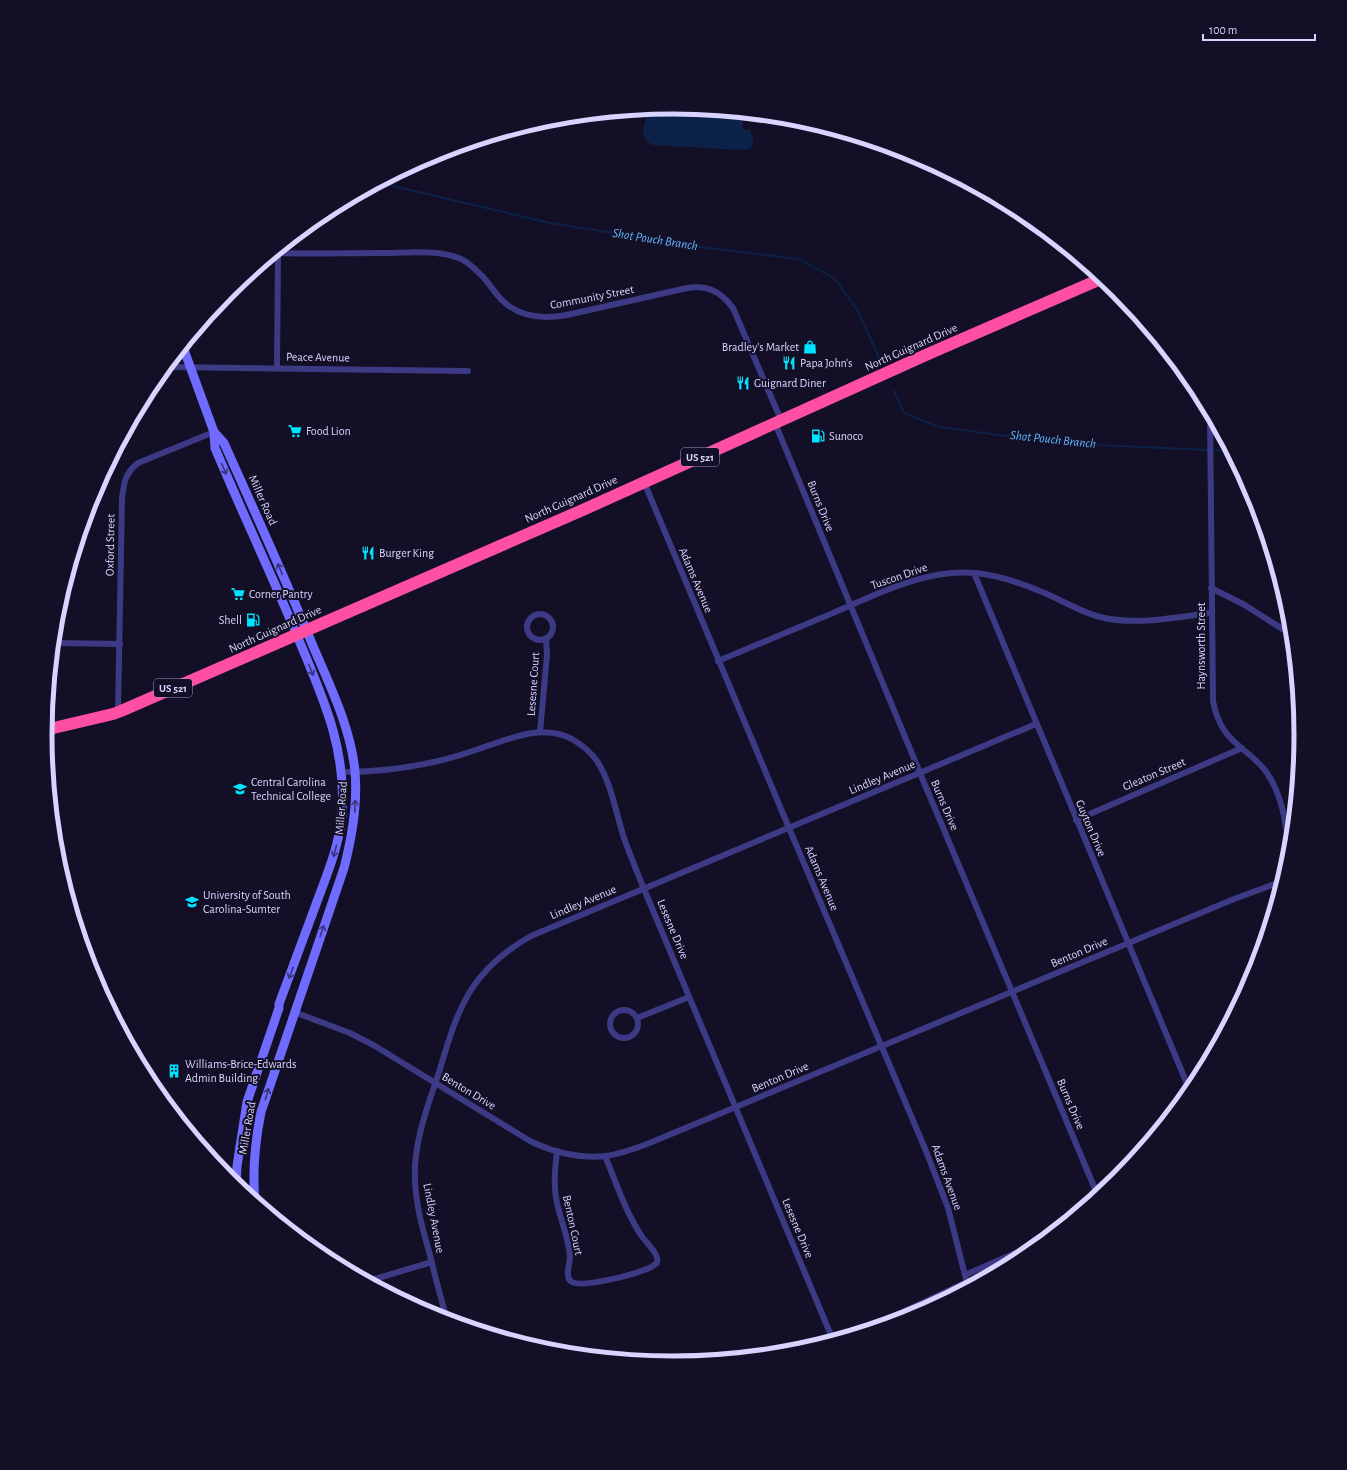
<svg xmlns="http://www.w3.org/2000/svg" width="1347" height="1470" font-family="'Alegreya Sans',sans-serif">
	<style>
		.water { fill: #0c2248 }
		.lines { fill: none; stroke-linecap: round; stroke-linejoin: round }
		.stream { stroke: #0c2248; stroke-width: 2 }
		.street { stroke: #3d3a85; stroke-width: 6 }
		.secondary { stroke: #6f6bff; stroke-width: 9 }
		.highway { stroke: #ff4fa3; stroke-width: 12 }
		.oneway { stroke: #38347d }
		.labels { text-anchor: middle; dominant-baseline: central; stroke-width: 4; stroke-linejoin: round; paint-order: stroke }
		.shield { fill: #130f26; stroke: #9e99be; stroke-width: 1 }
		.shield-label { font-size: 11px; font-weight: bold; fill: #d9d4ff }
		.street-label { font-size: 12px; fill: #d9d4ff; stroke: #130f26 }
		.poi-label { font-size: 12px; fill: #d9d4ff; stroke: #130f26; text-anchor: start }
		.water-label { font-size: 13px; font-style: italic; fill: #62b6ff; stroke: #130f26 }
		.rim { fill: none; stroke: #d9d4ff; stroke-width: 5 }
	</style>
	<rect width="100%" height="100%" fill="#130f26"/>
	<path class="water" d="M674,107l68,6 1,9 -1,6 4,2h4l3,9v6l-4,4 -9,1 -87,-5c-17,-7 -7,-22 -5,-36z"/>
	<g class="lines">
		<g class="stream">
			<polyline points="380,183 550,223 701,247 799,259 835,279 858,311 881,362"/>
			<polyline points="894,391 904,413 939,427 999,435 1097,445 1231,451"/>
		</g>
		<g class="street">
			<path d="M275,253c35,1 69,0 104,0 25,0 59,-4 82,6 9,4 16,12 23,19 7,8 12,17 20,24 17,16 40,17 63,13l120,-27c21,-3 33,3 46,20l48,112"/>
			<polyline points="1089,267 1096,281"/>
			<polyline points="167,367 468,371"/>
			<polyline points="277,368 278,253"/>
			<path d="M1210,412l3,289c2,10 5,20 11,29 11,17 32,26 43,43 17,25 19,55 23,83"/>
			<polyline points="775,423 920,773 1098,1196"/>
			<polyline points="644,482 789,828 926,1151 948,1208 968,1287"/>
			<polyline points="974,573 1190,1091"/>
			<polyline points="1211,588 1243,604 1292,635"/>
			<circle cx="540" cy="627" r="13"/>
			<polyline points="54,643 120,644"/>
			<path d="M718,661c38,-16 77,-32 115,-48 45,-19 91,-44 142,-40 25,2 49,11 72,21 18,8 34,18 53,23 36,9 75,0 111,-4"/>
			<path d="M118,712l4,-214c2,-15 3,-25 16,-35l76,-31"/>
			<polyline points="540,732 547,655 546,639"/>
			<path d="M342,772c28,0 59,-3 87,-9 20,-4 39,-10 58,-17 28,-9 56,-22 85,-7 10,6 18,12 25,22 14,21 19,52 27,77 6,17 13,34 20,51l189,451"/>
			<polyline points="1076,820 1242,748"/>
			<circle cx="624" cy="1024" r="14"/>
			<path d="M294,1012l56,21 25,13 155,95c22,11 50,18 75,15 16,-2 32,-8 47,-14l582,-243 49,-18"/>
			<polyline points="637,1018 689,997"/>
			<path d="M557,1151c-2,18 -4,35 0,52 4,18 12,36 13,54 0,7 -6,21 2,25 10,6 60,-7 72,-12 5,-1 9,-4 13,-7 3,-9 -11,-20 -16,-28 -16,-24 -25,-53 -36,-79"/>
			<polyline points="965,1275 1045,1240"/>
			<polyline points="368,1281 432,1262"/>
			<path d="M447,1320c-6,-22 -12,-43 -17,-65 -7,-24 -14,-49 -15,-74 -2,-39 13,-75 25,-112 8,-27 16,-55 31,-79 14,-22 37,-41 60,-54l505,-212"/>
			<polyline points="858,1333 967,1282"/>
		</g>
		<g class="secondary">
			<path d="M183,347l31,85 1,16c26,62 55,123 81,185 25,61 51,113 46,182 -3,32 -16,62 -27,92 -12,32 -24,65 -36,97v4l-32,94 -10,64 -1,19"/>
			<path d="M214,432l10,11c30,67 61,135 89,203 17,40 38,82 42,126 3,33 -3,65 -11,96l-83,244c-6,30 -9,58 -6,89"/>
		</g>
		<polyline class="highway" points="45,730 113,714 121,711 585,509 928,354 1103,278"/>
	</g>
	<defs><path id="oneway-shaft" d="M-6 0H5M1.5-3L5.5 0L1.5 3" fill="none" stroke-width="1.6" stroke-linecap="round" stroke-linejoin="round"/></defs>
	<g class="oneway">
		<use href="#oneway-shaft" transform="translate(224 469) rotate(67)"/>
		<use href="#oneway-shaft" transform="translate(280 569) rotate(-113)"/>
		<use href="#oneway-shaft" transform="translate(311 670) rotate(67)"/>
		<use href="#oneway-shaft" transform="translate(355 806) rotate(-88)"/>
		<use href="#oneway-shaft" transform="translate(335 851) rotate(105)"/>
		<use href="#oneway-shaft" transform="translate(322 931) rotate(-71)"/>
		<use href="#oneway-shaft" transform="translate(291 973) rotate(110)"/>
		<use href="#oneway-shaft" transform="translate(267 1094) rotate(-73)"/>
	</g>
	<defs>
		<g id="shop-bare" transform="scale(1.08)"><path d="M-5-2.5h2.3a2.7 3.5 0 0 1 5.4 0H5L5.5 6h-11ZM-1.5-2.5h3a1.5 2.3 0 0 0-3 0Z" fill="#00e5ff" stroke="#130f26" stroke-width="2.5" paint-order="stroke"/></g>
		<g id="restaurant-bare" transform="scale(1.08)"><path d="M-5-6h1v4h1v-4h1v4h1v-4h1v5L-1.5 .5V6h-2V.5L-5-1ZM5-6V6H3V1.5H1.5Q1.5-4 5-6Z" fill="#00e5ff" stroke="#130f26" stroke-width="2.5" paint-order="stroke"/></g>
		<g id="supermarket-bare" transform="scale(1.08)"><path d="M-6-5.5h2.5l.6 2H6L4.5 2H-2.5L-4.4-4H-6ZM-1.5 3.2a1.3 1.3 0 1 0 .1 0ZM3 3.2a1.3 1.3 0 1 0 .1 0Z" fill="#00e5ff" stroke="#130f26" stroke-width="2.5" paint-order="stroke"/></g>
		<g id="fuel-bare" transform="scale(1.08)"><path d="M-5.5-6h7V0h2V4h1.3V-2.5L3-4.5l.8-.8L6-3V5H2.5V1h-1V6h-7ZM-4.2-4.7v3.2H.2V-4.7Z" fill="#00e5ff" stroke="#130f26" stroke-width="2.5" paint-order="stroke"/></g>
		<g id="university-bare" transform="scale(1.08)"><path d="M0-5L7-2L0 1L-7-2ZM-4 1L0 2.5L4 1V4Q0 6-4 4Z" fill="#00e5ff" stroke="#130f26" stroke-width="2.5" paint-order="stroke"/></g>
		<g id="building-bare" transform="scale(1.08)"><path d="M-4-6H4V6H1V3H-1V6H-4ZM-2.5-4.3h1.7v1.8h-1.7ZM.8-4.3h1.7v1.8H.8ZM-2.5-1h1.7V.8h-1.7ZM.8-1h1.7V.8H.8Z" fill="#00e5ff" stroke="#130f26" stroke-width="2.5" paint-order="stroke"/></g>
	</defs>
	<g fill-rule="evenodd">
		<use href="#shop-bare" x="810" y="347"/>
		<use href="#restaurant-bare" x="789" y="363"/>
		<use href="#restaurant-bare" x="743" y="383"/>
		<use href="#supermarket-bare" x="295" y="431"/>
		<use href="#fuel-bare" x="818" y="436"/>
		<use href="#restaurant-bare" x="368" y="553"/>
		<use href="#supermarket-bare" x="238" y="594"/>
		<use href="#fuel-bare" x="253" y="620"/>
		<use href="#university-bare" x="240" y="789"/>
		<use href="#university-bare" x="192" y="902"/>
		<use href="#building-bare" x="174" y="1071"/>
	</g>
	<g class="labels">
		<g class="shield">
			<rect x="681" y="448" width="38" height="18" rx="3"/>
			<rect x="154" y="679" width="38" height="18" rx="3"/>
		</g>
		<g class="shield-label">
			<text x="700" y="457">US 521</text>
			<text x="173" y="688">US 521</text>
		</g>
		<g class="street-label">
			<text transform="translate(592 297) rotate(-11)">Community Street</text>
			<text transform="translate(911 347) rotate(-24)">North Guignard Drive</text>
			<text transform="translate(318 357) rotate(1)">Peace Avenue</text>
			<text transform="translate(571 499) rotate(-24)">North Guignard Drive</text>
			<text transform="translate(263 500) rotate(66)">Miller Road</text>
			<text transform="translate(821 506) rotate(68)">Burns Drive</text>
			<text transform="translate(110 545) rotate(-89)">Oxford Street</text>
			<text transform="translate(899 576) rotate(-19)">Tuscon Drive</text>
			<text transform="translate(696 580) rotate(67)">Adams Avenue</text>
			<text transform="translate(275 629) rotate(-24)">North Guignard Drive</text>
			<text transform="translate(1201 646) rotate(-90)">Haynsworth Street</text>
			<text transform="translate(533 684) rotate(-86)">Lesesne Court</text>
			<text transform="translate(1154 774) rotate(-23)">Gleaton Street</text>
			<text transform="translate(882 777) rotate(-23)">Lindley Avenue</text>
			<text transform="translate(945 805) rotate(67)">Burns Drive</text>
			<text transform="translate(341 808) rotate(-86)">Miller Road</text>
			<text transform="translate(1091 828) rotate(67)">Guyton Drive</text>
			<text transform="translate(822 878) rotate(67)">Adams Avenue</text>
			<text transform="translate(583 902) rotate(-23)">Lindley Avenue</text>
			<text transform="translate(673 929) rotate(67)">Lesesne Drive</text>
			<text transform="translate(1079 952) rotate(-23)">Benton Drive</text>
			<text transform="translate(780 1077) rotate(-23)">Benton Drive</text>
			<text transform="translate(469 1091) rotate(31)">Benton Drive</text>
			<text transform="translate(1071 1104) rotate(67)">Burns Drive</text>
			<text transform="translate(247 1128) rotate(-80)">Miller Road</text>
			<text transform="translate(947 1177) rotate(70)">Adams Avenue</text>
			<text transform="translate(434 1218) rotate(79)">Lindley Avenue</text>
			<text transform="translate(573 1225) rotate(78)">Benton Court</text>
			<text transform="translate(798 1228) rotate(67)">Lesesne Drive</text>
		</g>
		<g class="poi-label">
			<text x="799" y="347" text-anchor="end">Bradley's Market</text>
			<text x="800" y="363">Papa John's</text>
			<text x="754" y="383">Guignard Diner</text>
			<text x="306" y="431">Food Lion</text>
			<text x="829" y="436">Sunoco</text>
			<text x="379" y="553">Burger King</text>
			<text x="249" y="594">Corner Pantry</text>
			<text x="242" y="620" text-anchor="end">Shell</text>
			<text x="251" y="782">Central Carolina<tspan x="251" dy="14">Technical College</tspan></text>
			<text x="203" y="895">University of South<tspan x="203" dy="14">Carolina-Sumter</tspan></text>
			<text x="185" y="1064">Williams-Brice-Edwards<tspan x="185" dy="14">Admin Building</tspan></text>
		</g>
		<g class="water-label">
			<text transform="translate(655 240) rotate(9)">Shot Pouch Branch</text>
			<text transform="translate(1053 440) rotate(6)">Shot Pouch Branch</text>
		</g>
	</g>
	<path d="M0 0H1347V1470H0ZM52 735a621 621 0 1 1 1242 0a621 621 0 1 1-1242 0Z" fill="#130f26" fill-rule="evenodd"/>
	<path class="rim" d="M52 735a621 621 0 1 1 1242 0a621 621 0 1 1-1242 0Z"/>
	<path d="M1203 34v6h112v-6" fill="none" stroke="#d9d4ff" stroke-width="2"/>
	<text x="1209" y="34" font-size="12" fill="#d9d4ff" stroke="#130f26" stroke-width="3" paint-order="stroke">100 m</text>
</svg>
